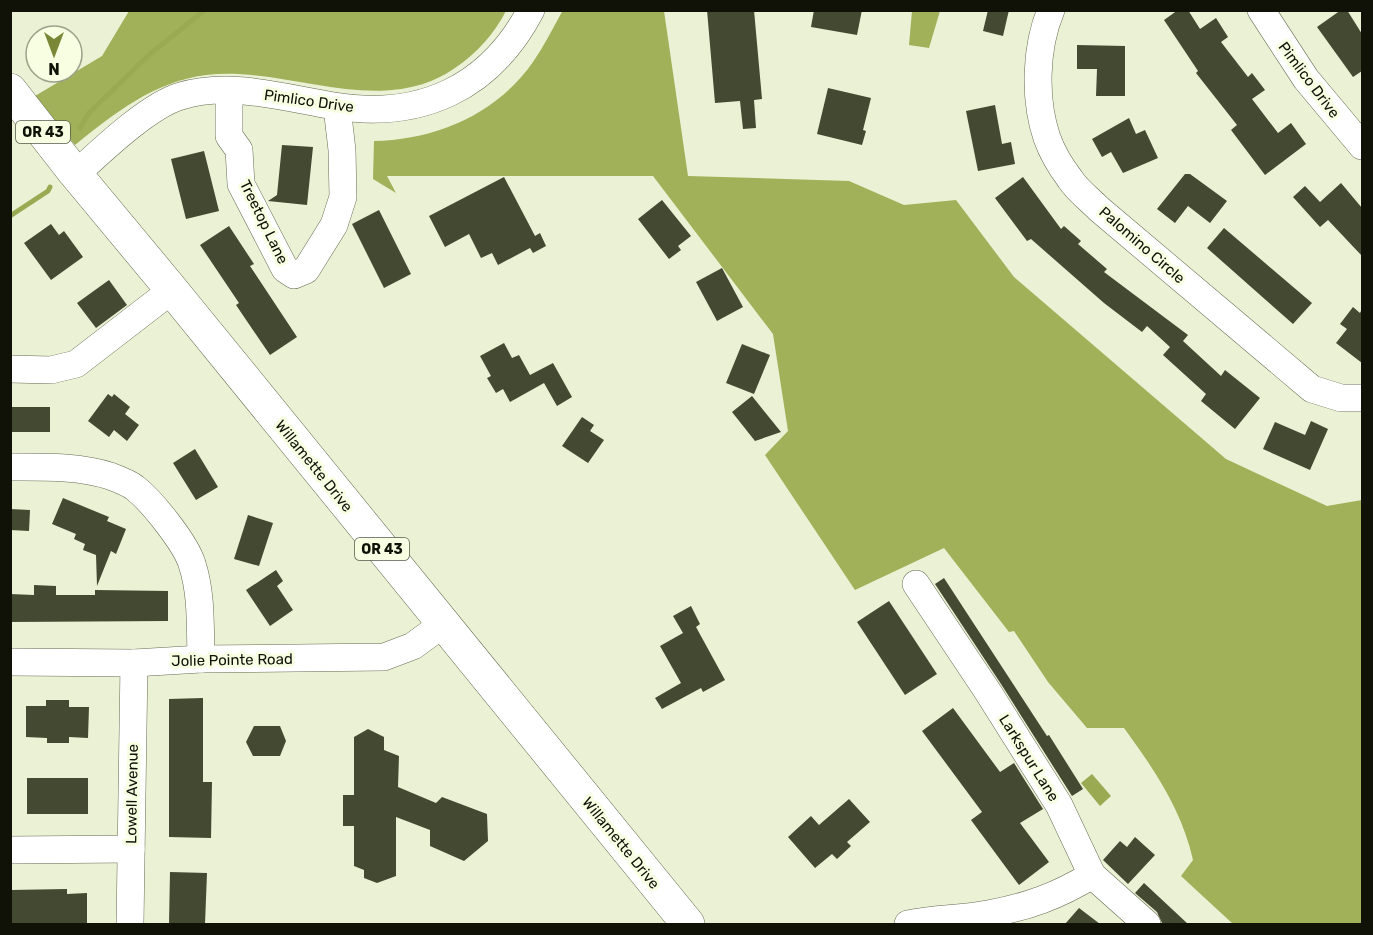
<svg xmlns="http://www.w3.org/2000/svg" width="1373" height="935" font-family="Rubik,sans-serif">
	<style>
		.forest { fill: #a0b159 }
		.water { fill: #9aaa52 }
		.lines { fill: none; stroke-linecap: round; stroke-linejoin: round }
		.stream { stroke: #9aaa52; stroke-width: 5 }
		.building { fill: #444931 }
		.minor-casing { stroke: #666c53; stroke-width: 28 }
		.major-casing { stroke: #666c53; stroke-width: 34 }
		.minor { stroke: #fff; stroke-width: 27 }
		.major { stroke: #fff; stroke-width: 33 }
		.labels { text-anchor: middle; dominant-baseline: central; stroke-width: 6; stroke-linejoin: round; paint-order: stroke }
		.shield { fill: #f7fee1; stroke: #555949; stroke-width: 1.5 }
		.shield-label { font-size: 14px; font-weight: bold; fill: #101208 }
		.street-label { font-size: 15px; fill: #101208; stroke: #f7fee1 }
	</style>
	<rect width="100%" height="100%" fill="#eaf1d4"/>
	<g class="forest">
		<path d="M563,10l101,1 24,165 161,5 55,24 52,-5 58,77 212,182 101,47 35,-6v424h-129l-52,-48 12,-16c-11,-50 -39,-91 -69,-132h-37l-39,-46 -34,-51 -5,1 -65,-84 -89,42 -90,-135 23,-24 -15,-97 -120,-158h-266l9,17 -23,-14 1,-38c61,-1 123,-27 159,-79 11,-16 20,-34 30,-52z"/>
		<path d="M129,11h377c-12,23 -29,42 -51,57 -75,52 -167,-3 -249,7 -53,7 -91,38 -131,70l-40,-49 67,-40z"/>
		<polygon points="912,11 940,11 929,48 909,45"/>
	</g>
	<polygon class="water" points="1092,774 1111,796 1100,806 1081,783"/>
	<g class="lines">
		<g class="stream">
			<polyline points="80,128 89,113 150,54 205,10"/>
			<polyline points="10,216 48,191 50,187"/>
		</g>
	</g>
	<g class="building">
		<polygon points="707,10 754,10 762,99 754,100 756,128 743,129 740,101 715,103"/>
		<polygon points="814,10 862,10 857,35 811,27"/>
		<polygon points="988,10 1009,10 1003,36 983,31"/>
		<polygon points="1178,10 1188,10 1200,29 1216,18 1228,37 1221,42 1248,77 1252,73 1265,90 1252,99 1278,133 1291,123 1306,144 1265,175 1231,130 1237,125 1196,73 1198,71 1164,20"/>
		<polygon points="1341,10 1347,10 1362,34 1362,71 1353,77 1317,27"/>
		<polygon points="1077,45 1125,46 1125,96 1096,96 1097,69 1077,69"/>
		<polygon points="828,88 871,98 863,130 866,131 862,145 817,134"/>
		<polygon points="995,105 1002,144 1011,142 1015,164 978,171 966,111"/>
		<polygon points="1129,118 1136,134 1145,130 1158,158 1123,173 1111,152 1102,157 1092,139"/>
		<polygon points="282,145 313,147 307,205 268,201 277,195"/>
		<polygon points="204,151 219,211 186,219 171,159"/>
		<polygon points="1185,174 1190,174 1227,201 1210,223 1188,206 1175,223 1157,209"/>
		<polygon points="504,177 535,236 540,233 546,246 533,253 530,248 498,265 492,253 481,258 469,234 445,247 429,216"/>
		<polygon points="1023,177 1061,229 1064,226 1081,241 1078,244 1107,269 1104,272 1188,335 1183,341 1221,376 1225,370 1260,398 1235,429 1201,401 1206,394 1163,355 1170,347 1147,326 1142,332 1104,303 1031,239 1027,241 995,198"/>
		<polygon points="1341,183 1362,208 1362,256 1328,220 1320,227 1293,197 1305,186 1320,202"/>
		<polygon points="662,200 691,236 678,246 681,250 669,259 638,219"/>
		<polygon points="379,210 411,274 384,288 352,224"/>
		<polygon points="51,224 59,235 64,231 83,257 51,280 24,243"/>
		<polygon points="229,226 254,264 250,266 297,337 270,355 236,305 239,303 200,245"/>
		<polygon points="1224,228 1312,303 1293,324 1207,248"/>
		<polygon points="722,268 743,307 717,321 696,282"/>
		<polygon points="109,280 127,305 96,328 77,303"/>
		<polygon points="1353,307 1360,313 1362,309 1362,363 1336,343 1347,329 1340,324"/>
		<polygon points="504,343 512,358 519,355 530,375 553,363 572,397 557,406 544,383 510,402 503,389 496,393 487,378 491,376 480,356"/>
		<polygon points="742,344 770,355 754,394 726,383"/>
		<polygon points="108,394 112,397 114,394 130,407 125,414 139,425 127,441 114,430 109,437 88,421"/>
		<polygon points="752,396 781,432 755,441 732,412"/>
		<rect x="10" y="407" width="40" height="25"/>
		<polygon points="582,417 594,425 590,431 604,440 588,463 562,446"/>
		<polygon points="1311,421 1328,429 1310,470 1263,449 1275,422 1305,435"/>
		<polygon points="195,449 218,487 196,500 173,463"/>
		<polygon points="63,498 109,517 107,521 126,529 116,554 111,551 97,586 96,555 83,550 85,544 74,539 76,534 52,524"/>
		<polygon points="10,509 30,510 29,531 10,530"/>
		<polygon points="248,515 273,523 259,566 234,559"/>
		<polygon points="276,570 283,581 277,586 293,610 270,626 246,590"/>
		<polygon points="944,578 1047,736 1049,735 1083,789 1072,796 1001,684 935,584"/>
		<polygon points="34,585 56,586 56,595 95,595 95,590 168,591 168,621 10,622 10,594 34,595"/>
		<polygon points="889,601 937,674 905,695 857,622"/>
		<polygon points="691,606 700,624 696,627 725,680 703,692 701,688 662,709 655,698 681,683 660,646 683,633 673,616"/>
		<polygon points="203,698 203,782 212,782 211,838 169,837 169,699"/>
		<polygon points="46,700 69,700 69,707 89,707 88,738 69,737 69,743 47,743 47,738 26,737 26,706 46,706"/>
		<polygon points="953,708 1000,772 1014,763 1043,809 1020,823 1049,862 1019,885 971,820 982,812 922,731"/>
		<polygon points="254,726 280,726 286,741 280,756 253,756 246,742"/>
		<polygon points="368,729 384,737 384,750 399,756 398,787 436,803 442,797 487,814 488,841 464,861 430,846 430,830 396,817 396,876 377,883 364,878 364,870 354,866 354,826 343,826 343,795 354,795 354,737"/>
		<rect x="27" y="778" width="61" height="36"/>
		<polygon points="849,799 870,822 847,842 851,846 837,859 832,854 815,868 788,837 811,816 819,825"/>
		<polygon points="1135,837 1155,855 1128,884 1103,860 1120,841 1127,847"/>
		<polygon points="170,872 207,873 205,924 169,924"/>
		<polygon points="1144,883 1188,924 1162,923 1157,912 1135,893"/>
		<polygon points="67,889 67,894 87,893 87,924 10,924 10,890"/>
		<polygon points="1079,908 1100,924 1065,924"/>
	</g>
	<g class="lines">
		<g class="minor-casing">
			<g id="minor">
				<path d="M1051,10c-16,38 -17,90 -4,128 5,14 14,29 23,41 7,11 19,20 29,30l213,180 29,9h21"/>
				<polyline points="1261,10 1306,79 1362,146"/>
				<polyline points="229,91 229,136 239,150 241,184 285,269 294,275 306,270 334,225 343,197 342,150 337,107"/>
				<path d="M76,174c25,-23 73,-69 105,-78 49,-15 104,2 153,10 87,14 156,-18 197,-96"/>
				<polyline points="10,369 51,370 76,364 172,290"/>
				<path d="M10,467c33,0 69,-1 100,9 8,3 19,7 25,12 17,13 51,56 57,76 10,30 8,64 9,95"/>
				<polyline points="916,584 988,692 1059,805 1092,875 1147,924"/>
				<polyline points="10,662 134,663 201,659 384,657 413,646 443,624"/>
				<polyline points="10,850 131,849"/>
				<polyline points="130,924 134,663"/>
				<path d="M908,924c26,-6 54,-5 80,-10 39,-7 70,-18 104,-39"/>
			</g>
		</g>
		<g class="major-casing">
			<polyline id="major" points="10,90 74,172 172,290 688,924"/>
		</g>
		<use href="#minor" class="minor"/>
		<use href="#major" class="major"/>
	</g>
	<g class="labels">
		<g class="shield">
			<rect x="16" y="121" width="54" height="22" rx="4.5"/>
			<rect x="355" y="538" width="54" height="22" rx="4.5"/>
		</g>
		<g class="shield-label">
			<text x="43" y="132">OR 43</text>
			<text x="382" y="549">OR 43</text>
		</g>
		<g class="street-label">
			<text transform="translate(1309 80) rotate(53)">Pimlico Drive</text>
			<text transform="translate(309 101) rotate(8)">Pimlico Drive</text>
			<text transform="translate(264 222) rotate(64)">Treetop Lane</text>
			<text transform="translate(1142 245) rotate(41)">Palomino Circle</text>
			<text transform="translate(314 466) rotate(51)">Willamette Drive</text>
			<text transform="translate(232 660) rotate(-1)">Jolie Pointe Road</text>
			<text transform="translate(1029 758) rotate(58)">Larkspur Lane</text>
			<text transform="translate(132 794) rotate(-89)">Lowell Avenue</text>
			<text transform="translate(621 843) rotate(51)">Willamette Drive</text>
		</g>
	</g>
	<rect width="1373" height="935" fill="none" stroke="#101208" stroke-width="24"/>
	<g transform="translate(54 54) rotate(180)"><circle r="28" fill="#f7fee1" stroke="#9ba08a" stroke-width="1.5"/>
	<path d="M0-4.5L10 22L0 15L-10 22Z" fill="#798736"/>
	<text y="-9" font-size="16" font-weight="bold" text-anchor="middle" fill="#101208">N</text>
	</g>
</svg>
